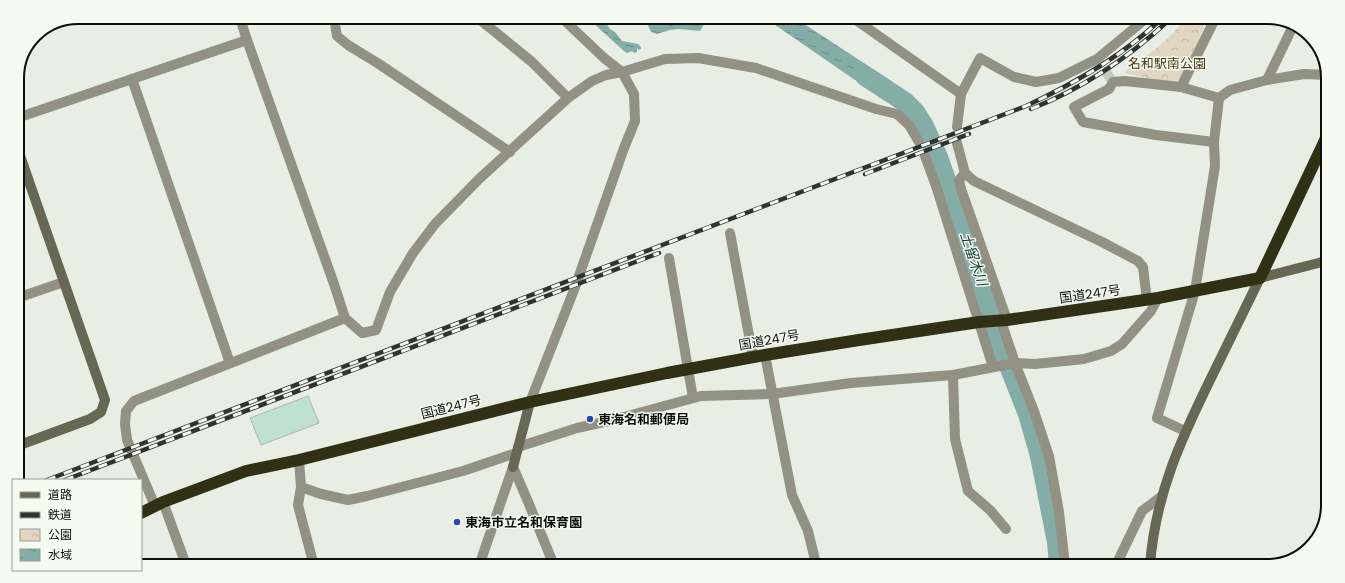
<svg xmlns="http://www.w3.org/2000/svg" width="1345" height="583" font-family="Poppins,'Noto Sans JP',sans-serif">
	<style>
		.park { fill: url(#park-crowns) }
		.water { fill: url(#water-ripples) }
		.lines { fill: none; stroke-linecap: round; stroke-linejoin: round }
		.river { stroke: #84ada7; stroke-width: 20 }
		.building { fill: #bfe1cd; stroke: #acb6b0 }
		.street-tunnel { stroke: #c7ccc3; stroke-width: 10; stroke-dasharray: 10 5; stroke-linecap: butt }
		.street { stroke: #929183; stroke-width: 10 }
		.secondary { stroke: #686753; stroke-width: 10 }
		.highway { stroke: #323014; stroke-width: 12 }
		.rail-casing { stroke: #31332f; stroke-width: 4.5 }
		.rail { stroke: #f5fbf1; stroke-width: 3; stroke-dasharray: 9; stroke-linecap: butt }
		.poi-dot { fill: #2b48b8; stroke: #f5fbf1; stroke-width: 1.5 }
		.labels { text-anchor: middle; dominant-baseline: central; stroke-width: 3; stroke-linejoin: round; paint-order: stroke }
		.park-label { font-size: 13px; fill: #49340f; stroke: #f5fbf1 }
		.street-label { font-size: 13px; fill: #0d0e0b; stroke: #f5fbf1 }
		.poi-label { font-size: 13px; font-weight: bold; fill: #0d0e0b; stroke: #f5fbf1; text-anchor: start }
		.water-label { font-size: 14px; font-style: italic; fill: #09332f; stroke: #f5fbf1 }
		.rim { fill: none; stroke: #0d0e0b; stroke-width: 2 }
	</style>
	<defs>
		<pattern id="park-crowns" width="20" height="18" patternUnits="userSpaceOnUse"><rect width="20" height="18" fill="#e2d5c1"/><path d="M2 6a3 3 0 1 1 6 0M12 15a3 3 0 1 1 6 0" fill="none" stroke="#c1b6a4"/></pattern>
		<pattern id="water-ripples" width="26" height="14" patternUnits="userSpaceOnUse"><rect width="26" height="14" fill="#84ada7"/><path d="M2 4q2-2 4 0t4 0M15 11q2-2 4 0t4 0" fill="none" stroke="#6a8b86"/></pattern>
	</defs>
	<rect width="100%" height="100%" fill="#e8eee4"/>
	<path class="park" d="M1184,21h23l-27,59c-18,4 -39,-4 -56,-7 9,-9 20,-15 30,-23 11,-8 21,-19 30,-29z"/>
	<g class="water">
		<polygon points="584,19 603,19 610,29 615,32 622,41 638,44 641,47 641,49 639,50 637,48 637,52 634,53 632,51 627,53 625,52 591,21 588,19 586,20"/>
		<polygon points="645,19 702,19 705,23 700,31 679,29 670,30 657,34 651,32"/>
		<polygon points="768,20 798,20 893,82 883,98 852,78"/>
	</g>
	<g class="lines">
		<polyline class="river" points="865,76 905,102 915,112 924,126 938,157 987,298 994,328 1028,414 1040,456 1057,542 1059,565"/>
	</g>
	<polygon class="building" points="308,396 319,423 261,445 250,418"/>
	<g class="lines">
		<g class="street-tunnel">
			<polyline points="1097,59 1113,82"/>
			<polyline points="957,143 957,127"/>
		</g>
		<g class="street">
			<polyline points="240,18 247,40 334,284 345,318 362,333 376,330 390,292 413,253 435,224 479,179 568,98 592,81 606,75 622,72 665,59 698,58 756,68 876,109 897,114 909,125 919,142"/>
			<polyline points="334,18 337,36 348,45 379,64 510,152"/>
			<polyline points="478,18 532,62 568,98"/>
			<polyline points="856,20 961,94"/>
			<polyline points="132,79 230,363"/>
			<polyline points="1267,80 1294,24"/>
			<polyline points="1181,87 1214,21"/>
			<polyline points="17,118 247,40"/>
			<polyline points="957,127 961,94 980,58 1014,77 1036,82 1059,78 1097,59 1143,21"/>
			<polyline points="1214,142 1156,135 1083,122 1074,107 1109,89 1113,82 1125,81 1181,87 1219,98 1230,90 1267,80 1304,74 1328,75"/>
			<polyline points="957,143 965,173 974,181 1102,242 1138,261 1143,267 1147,300"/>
			<polyline points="925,156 936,186 993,367"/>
			<polyline points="965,173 959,180 961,189 1007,320"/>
			<polyline points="730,233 753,357"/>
			<polyline points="669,258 693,398"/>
			<polyline points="17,298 64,282"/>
			<polyline points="1001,321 1015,363 1034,411 1049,456 1059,512 1065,565"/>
			<polyline points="765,355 792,495 808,531 816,564"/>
			<polyline points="953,375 955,439 968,491 990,510 1006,529"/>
			<polyline points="530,402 574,290 624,148 635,121 634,94 622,72 604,58 563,19"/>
			<polyline points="1185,431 1157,418 1195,291 1215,166 1214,142 1219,98"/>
			<polyline points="518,447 577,428 613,420 701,396 772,394 851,383 953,375 1015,363 1035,364 1084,359 1111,351 1122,344 1151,311 1158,298"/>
			<polyline points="299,460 301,487 298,505 313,562"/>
			<polyline points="513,467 529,504 553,563"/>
			<polyline points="301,487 321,494 348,500 367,496 463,471 516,453"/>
			<polyline points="163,502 185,562"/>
			<polyline points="155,506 127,440 125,424 126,411 134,401 345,318"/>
			<polyline points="480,563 513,467"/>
			<polyline points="1116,565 1142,511 1162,496"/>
		</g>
		<g class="secondary">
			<polyline points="17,147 105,400 101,412 90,419 17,446"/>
			<polyline points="513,467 530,402"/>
			<path d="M1150,566c5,-71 31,-127 62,-190 16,-32 32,-65 48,-98l66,-17"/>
		</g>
		<polyline class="highway" points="141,513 163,502 246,471 299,460 530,402 667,373 765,355 859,340 979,322 1007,320 1158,298 1260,278 1327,136"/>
		<g class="rail-casing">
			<g id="rail">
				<path d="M1031,109c50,-20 97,-51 137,-88"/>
				<polyline points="865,174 969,134"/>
				<path d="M47,480l979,-374c47,-22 95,-49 133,-85"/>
				<polyline points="65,480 659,253"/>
			</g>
		</g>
		<use href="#rail" class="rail"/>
	</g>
	<g class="poi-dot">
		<circle cx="590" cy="419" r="4"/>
		<circle cx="457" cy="522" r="4"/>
	</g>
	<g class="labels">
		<g class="park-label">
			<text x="1167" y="63">名和駅南公園</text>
		</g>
		<g class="street-label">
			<text transform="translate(1090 294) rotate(-8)">国道247号</text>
			<text transform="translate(769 340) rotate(-10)">国道247号</text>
			<text transform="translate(451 407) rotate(-14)">国道247号</text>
		</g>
		<g class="poi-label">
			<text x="598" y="419">東海名和郵便局</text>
			<text x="465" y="522">東海市立名和保育園</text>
		</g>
		<g class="water-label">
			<text transform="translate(974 259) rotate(71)">土留木川</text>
		</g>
	</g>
	<path d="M0 0H1345V583H0ZM78 24H1267A54 54 0 0 1 1321 78V505A54 54 0 0 1 1267 559H78A54 54 0 0 1 24 505V78A54 54 0 0 1 78 24Z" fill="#f5fbf1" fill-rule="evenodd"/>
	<path class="rim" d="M78 24H1267A54 54 0 0 1 1321 78V505A54 54 0 0 1 1267 559H78A54 54 0 0 1 24 505V78A54 54 0 0 1 78 24Z"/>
	<rect x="12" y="479" width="130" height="92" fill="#f5fbf1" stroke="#989c95"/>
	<rect x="20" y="492" width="20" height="6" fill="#686753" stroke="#989c95"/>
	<text x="48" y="499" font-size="12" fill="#0d0e0b">道路</text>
	<rect x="20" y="512" width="20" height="6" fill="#31332f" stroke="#989c95"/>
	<text x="48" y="519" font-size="12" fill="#0d0e0b">鉄道</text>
	<rect x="20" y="529" width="20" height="12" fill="url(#park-crowns)" stroke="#989c95"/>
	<text x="48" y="539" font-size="12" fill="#0d0e0b">公園</text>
	<rect x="20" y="549" width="20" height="12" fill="url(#water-ripples)" stroke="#989c95"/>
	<text x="48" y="559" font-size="12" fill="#0d0e0b">水域</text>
</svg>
